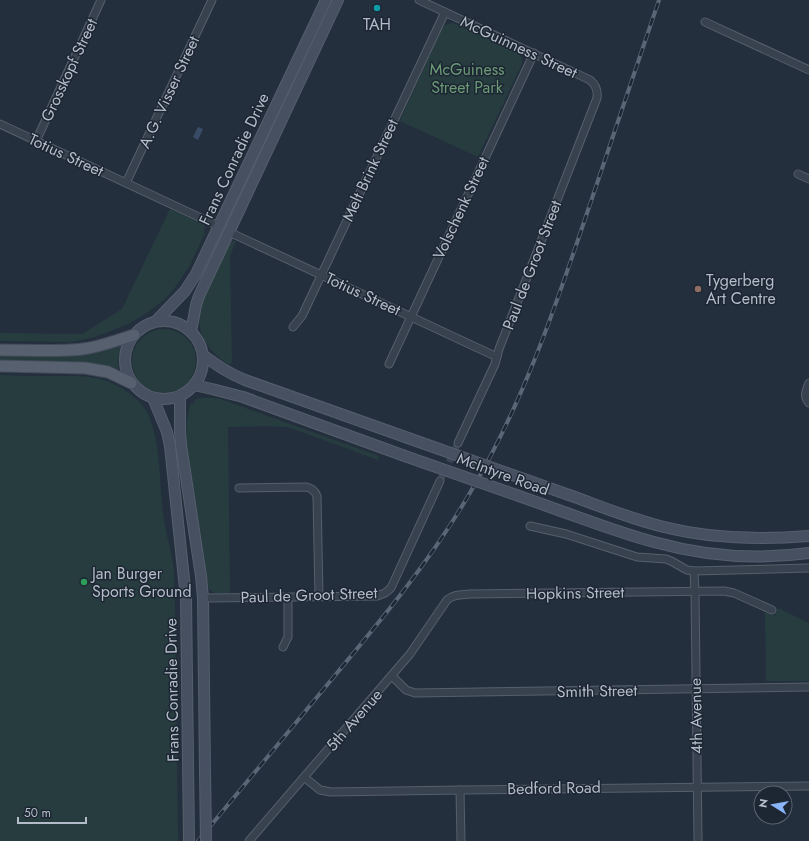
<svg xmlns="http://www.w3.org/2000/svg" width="809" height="841" font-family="Jost,sans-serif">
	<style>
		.green { fill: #263c3f }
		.water { fill: #394c67 }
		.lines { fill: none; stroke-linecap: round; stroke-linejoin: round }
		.street-tunnel { stroke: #3a4453; stroke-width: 7; stroke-dasharray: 7 3.5; stroke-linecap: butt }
		.street-casing { stroke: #565f6c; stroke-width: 9 }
		.secondary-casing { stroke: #565f6c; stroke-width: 12 }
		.primary-casing { stroke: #414a57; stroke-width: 13 }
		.street { stroke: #38414e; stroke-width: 7 }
		.secondary { stroke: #465061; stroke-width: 10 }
		.primary { stroke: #56606e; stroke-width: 11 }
		.rail-casing { stroke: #5a6575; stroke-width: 4 }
		.rail { stroke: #1d2633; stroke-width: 2.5; stroke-dasharray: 8; stroke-linecap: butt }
		.secondary-bridge-casing { stroke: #565f6c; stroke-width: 12; stroke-linecap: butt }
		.secondary-bridge { stroke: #465061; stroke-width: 10 }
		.culture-dot { fill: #0f9aa8; stroke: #1d2633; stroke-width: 1.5 }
		.education-dot { fill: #8d6e63; stroke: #1d2633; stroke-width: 1.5 }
		.leisure-dot { fill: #2e9e5b; stroke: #1d2633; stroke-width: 1.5 }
		.labels { text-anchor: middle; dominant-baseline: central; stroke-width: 3; stroke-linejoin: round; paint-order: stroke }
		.poi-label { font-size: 16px; fill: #b4bcc9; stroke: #1d2633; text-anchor: start }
		.street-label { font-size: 16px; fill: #b4bcc9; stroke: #1d2633 }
		.park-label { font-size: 16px; fill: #6b9a76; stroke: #1d2633 }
	</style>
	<rect width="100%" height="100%" fill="#242f3e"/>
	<g class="green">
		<path d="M453,23l3,1 62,29c4,4 5,8 3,13l-43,91 -78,-36 42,-94 3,-2z"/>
		<polygon points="170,209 203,224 206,227 204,229 205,233 190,265 174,289 165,299 147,313 126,325 95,337 71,342 0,341 0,333 82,334 122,309"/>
		<path d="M233,241h3l-6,15 2,106 -3,3c-21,-14 -35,-33 -28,-59 2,-8 6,-16 10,-23 6,-13 12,-26 18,-39z"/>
		<circle cx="164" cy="361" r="32"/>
		<polygon points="121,344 118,360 119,370 101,364 86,362 0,361 0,355 75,355 90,353"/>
		<path d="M0,375c19,1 39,1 58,1 17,0 35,-1 51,6 13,5 33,18 39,32 13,30 11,66 15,98 2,18 7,34 10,51 2,12 1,25 2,37l3,241h-178z"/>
		<polygon points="199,398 214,398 221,399 379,456 378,460 288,427 261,426 228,427 230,593 215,593 209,589 208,586 205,561 186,440 187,420 190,404 193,404 195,400"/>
		<polygon points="778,608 809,623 809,681 766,681 765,613 766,612 775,616"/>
	</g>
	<polygon class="water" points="198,127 203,129 198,140 193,137"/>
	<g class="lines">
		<polyline class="street-tunnel" points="440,481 458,443"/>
		<g class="street-casing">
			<g id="street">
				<path d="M419,0l171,80c6,5 8,11 7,18l-98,251 -4,15 -37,79"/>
				<polyline points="705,22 809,70"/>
				<polyline points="0,124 218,226"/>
				<polyline points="36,141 101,0"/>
				<polyline points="798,174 809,179"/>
				<polyline points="126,183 212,0"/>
				<polyline points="229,232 497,357"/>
				<polyline points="293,327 302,316 445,12"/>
				<polyline points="389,364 534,53"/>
				<path d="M809,383c-3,8 -6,13 0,20"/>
				<path d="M239,488l67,-1c6,1 9,4 11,9l2,100"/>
				<polyline points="530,526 566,534 637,557 666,559 671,561 687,570 694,571 695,591 698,841"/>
				<polyline points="694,571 809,568"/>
				<polyline points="203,598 377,596 385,593 391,588 440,481"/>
				<polyline points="283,647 288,637 288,597"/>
				<polyline points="392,676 406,690 415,693 809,687"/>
				<polyline points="304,777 320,790 331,792 460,790 809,786"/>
				<polyline points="460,790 461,841"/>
				<path d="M249,841l161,-187 37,-54c7,-6 14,-5 23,-6l254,-3 10,2 38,17"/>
			</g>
		</g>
		<g class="secondary-casing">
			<g id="secondary">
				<circle cx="164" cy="360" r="39"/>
				<polyline points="156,321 185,291 196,274 326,0"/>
				<polyline points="191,332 196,305 199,296 338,0"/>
				<path d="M203,355c15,11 25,18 42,25l163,58"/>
				<polyline points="194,385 212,389 243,397 402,455"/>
				<polyline points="180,396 180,432 181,445 201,576 203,598 205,770"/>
				<polyline points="153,398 167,432 170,446 186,598 189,841"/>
				<path d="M569,495c31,11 62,24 95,32 48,12 96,13 145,9"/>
				<path d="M561,511c31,11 62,23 93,31 50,14 104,18 155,11"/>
			</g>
		</g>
		<g class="primary-casing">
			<g id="primary">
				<path d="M0,350c27,0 56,2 83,-1 17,-2 34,-9 51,-14"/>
				<polyline points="0,366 85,368 108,372 131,383"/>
			</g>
		</g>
		<use href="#street" class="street"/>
		<use href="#secondary" class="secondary"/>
		<use href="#primary" class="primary"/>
		<g class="rail-casing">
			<path id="rail" d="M198,841c45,-54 89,-108 134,-162 50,-60 100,-120 139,-188 50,-84 82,-177 113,-269 25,-74 50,-148 75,-222"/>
		</g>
		<use href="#rail" class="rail"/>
		<g class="secondary-bridge-casing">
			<g id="secondary-bridge">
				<polyline points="408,438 569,495"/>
				<polyline points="402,455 519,496 561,511"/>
				<polyline points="205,770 206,841"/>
			</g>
		</g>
		<use href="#secondary-bridge" class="secondary-bridge"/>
	</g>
	<circle class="culture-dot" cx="377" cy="8" r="4"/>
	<circle class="education-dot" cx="698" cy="289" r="4"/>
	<circle class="leisure-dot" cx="84" cy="582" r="4"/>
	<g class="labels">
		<g class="poi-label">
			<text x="377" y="24" text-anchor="middle">TAH</text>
			<text x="706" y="280">Tygerberg<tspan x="706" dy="18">Art Centre</tspan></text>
			<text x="92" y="573">Jan Burger<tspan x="92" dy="18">Sports Ground</tspan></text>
		</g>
		<g class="street-label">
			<text transform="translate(519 47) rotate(25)">McGuinness Street</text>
			<text transform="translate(69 70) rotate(-65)">Grosskopf Street</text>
			<text transform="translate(169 92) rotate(-65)">A.G. Visser Street</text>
			<text transform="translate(66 155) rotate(25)">Totius Street</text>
			<text transform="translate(234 159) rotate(-65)">Frans Conradie Drive</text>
			<text transform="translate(370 170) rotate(-65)">Melt Brink Street</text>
			<text transform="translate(461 208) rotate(-65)">Volschenk Street</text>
			<text transform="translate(532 265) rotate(-69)">Paul de Groot Street</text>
			<text transform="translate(363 294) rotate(25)">Totius Street</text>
			<text transform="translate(503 474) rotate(20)">McIntyre Road</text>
			<text transform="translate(575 593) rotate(-1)">Hopkins Street</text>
			<text transform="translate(309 595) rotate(-2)">Paul de Groot Street</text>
			<text transform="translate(172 690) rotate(-91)">Frans Conradie Drive</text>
			<text transform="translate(597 691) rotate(-1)">Smith Street</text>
			<text transform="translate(696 716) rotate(-91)">4th Avenue</text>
			<text transform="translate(354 720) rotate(-49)">5th Avenue</text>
			<text transform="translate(554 788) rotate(-1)">Bedford Road</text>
		</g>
		<g class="park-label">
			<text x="467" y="69">McGuiness<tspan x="467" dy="18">Street Park</tspan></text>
		</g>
	</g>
	<g transform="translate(773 805) rotate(281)"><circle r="19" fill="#1d2633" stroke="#59626f"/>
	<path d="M0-3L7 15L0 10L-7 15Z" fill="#8ab4f8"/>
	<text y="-6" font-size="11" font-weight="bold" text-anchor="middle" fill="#b4bcc9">N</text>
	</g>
	<path d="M18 817v6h68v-6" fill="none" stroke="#b4bcc9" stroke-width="2"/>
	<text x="24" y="817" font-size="12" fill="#b4bcc9" stroke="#1d2633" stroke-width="3" paint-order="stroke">50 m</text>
</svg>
